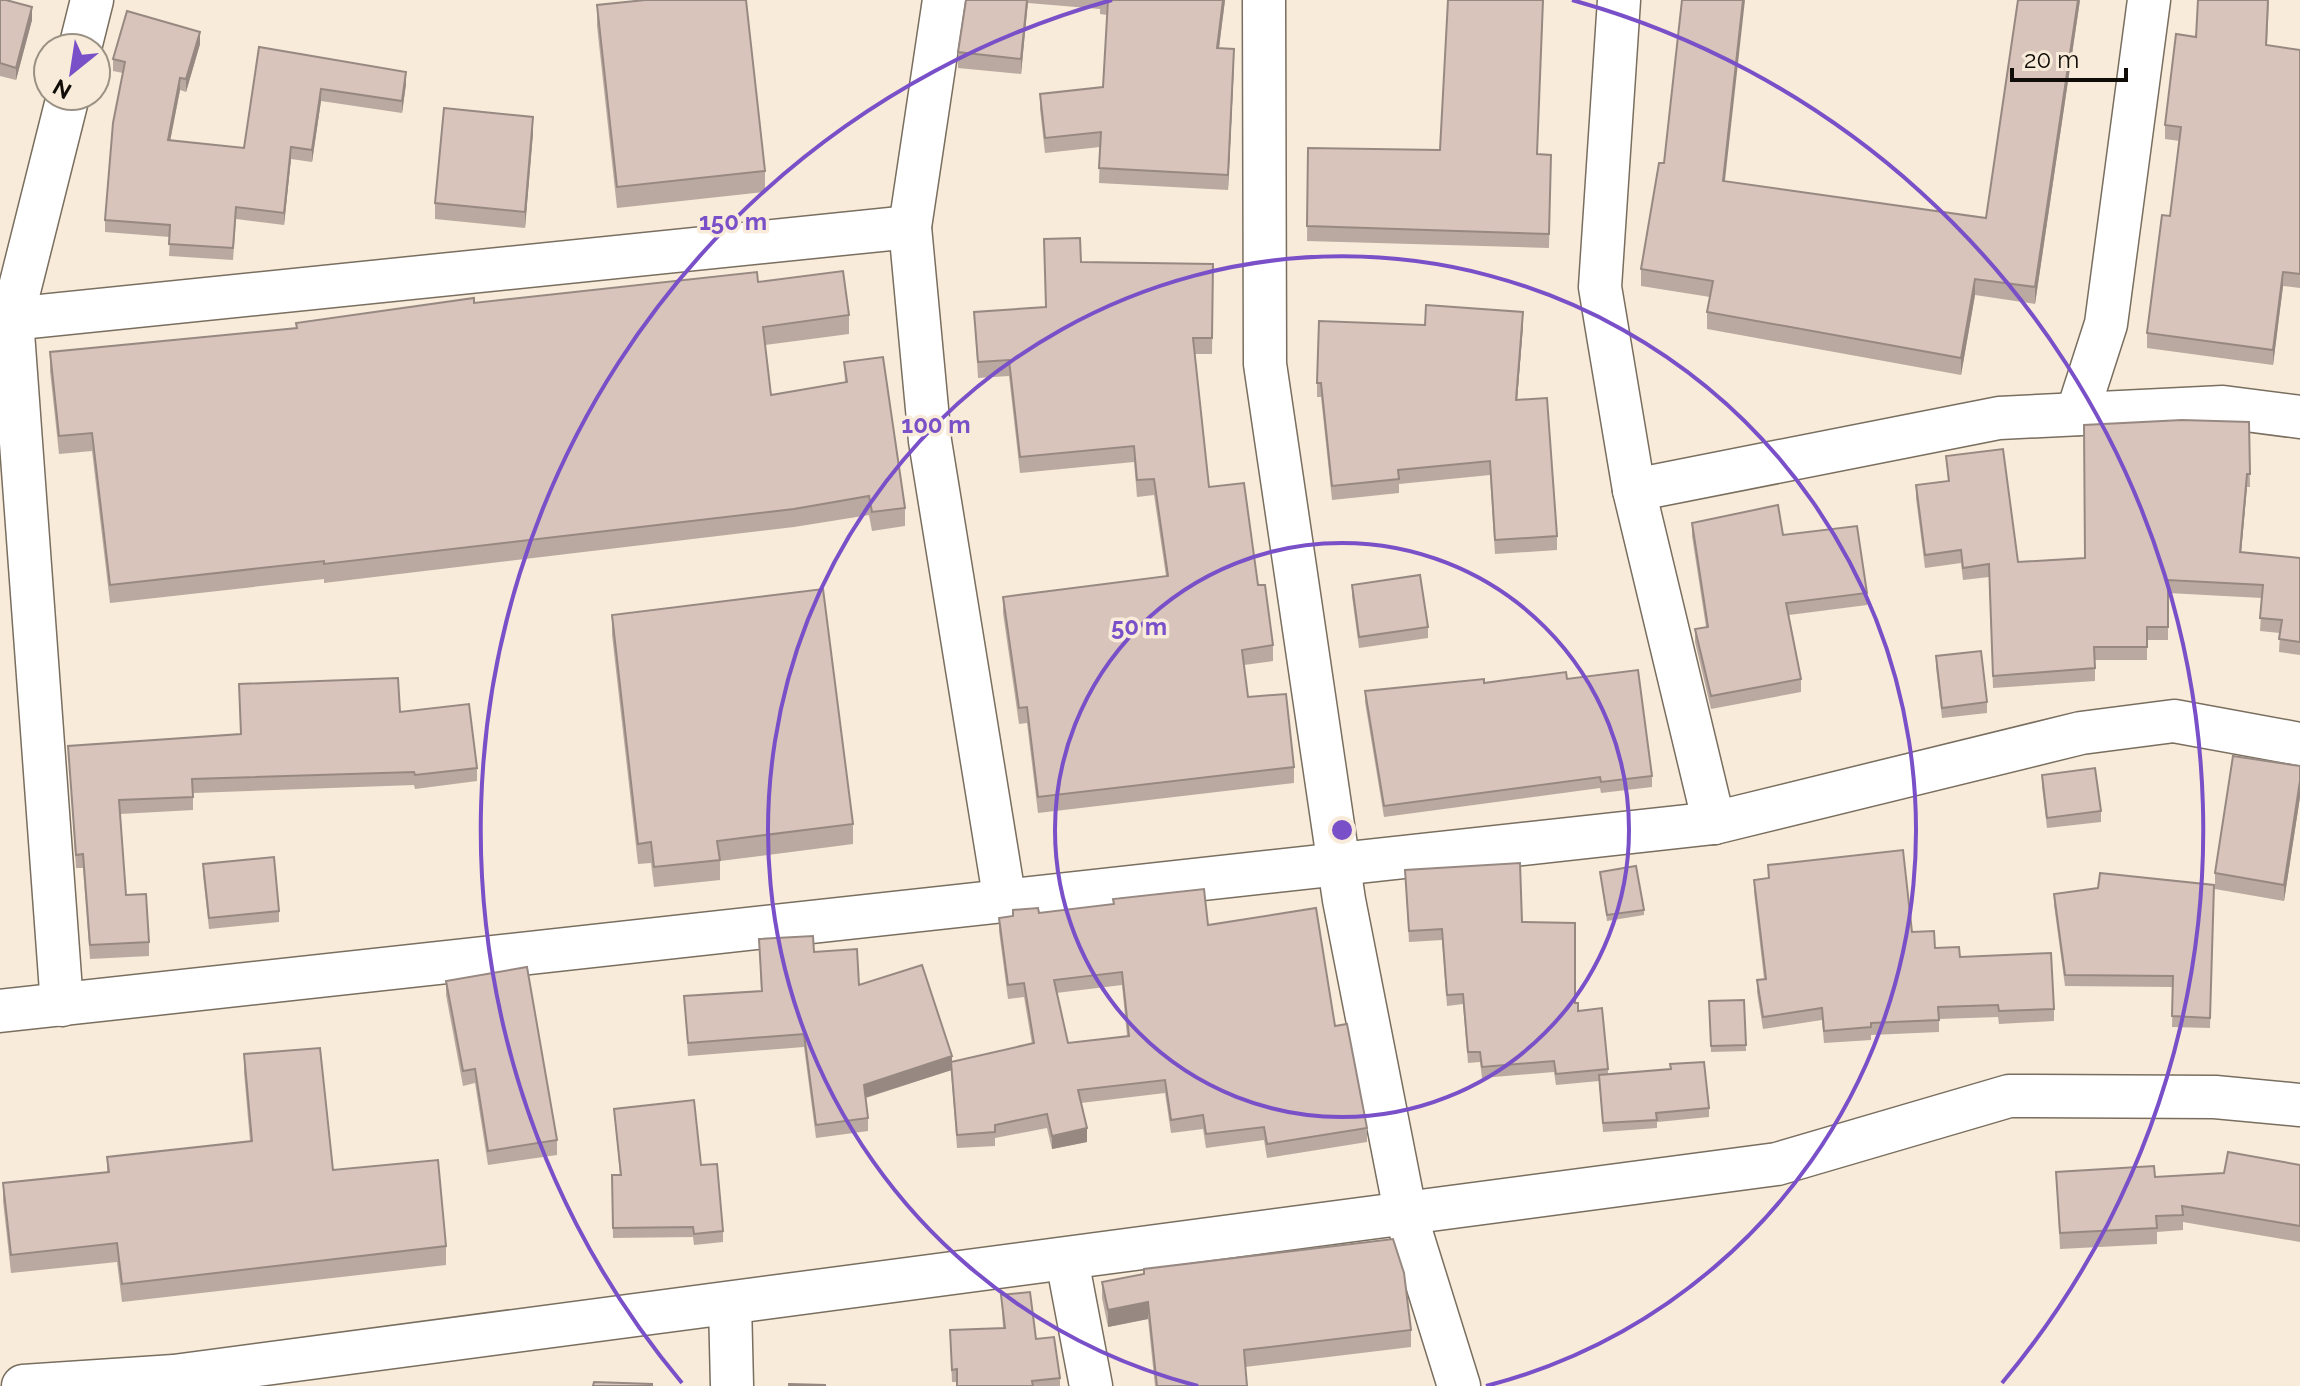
<svg xmlns="http://www.w3.org/2000/svg" width="2300" height="1386" font-family="Raleway,sans-serif">
	<style>
		.lines { fill: none; stroke-linecap: round; stroke-linejoin: round }
		.street-casing { stroke: #796e5f; stroke-width: 45 }
		.street { stroke: #fff; stroke-width: 42 }
		.wall { fill: #baa9a0; fill-rule: evenodd }
		.shaded-wall { fill: #978982 }
		.building { fill: #d8c4ba; stroke: #978982; stroke-width: 2; fill-rule: evenodd }
		.ring { fill: none; stroke: #7a50c9; stroke-width: 4 }
		.centre { fill: #7a50c9; stroke: #f8ebd9; stroke-width: 4 }
		.ring-label { font-size: 24px; text-anchor: middle; font-weight: bold; fill: #7a50c9; stroke: #f8ebd9; stroke-width: 7; stroke-linejoin: round; paint-order: stroke }
	</style>
	<rect width="100%" height="100%" fill="#f8ebd9"/>
	<g class="lines">
		<g class="street-casing">
			<g id="street">
				<polyline points="944,0 910,227 930,441 1005,902"/>
				<polyline points="1264,0 1265,364 1344,900 1406,1216 1459,1386"/>
				<polyline points="1619,0 1600,287 1634,490 1714,823"/>
				<polyline points="80,48 92,0"/>
				<polyline points="0,320 910,227"/>
				<polyline points="2077,414 2106,324 2149,0"/>
				<polyline points="1634,490 1999,418 2223,407 2300,417"/>
				<polyline points="62,1005 12,319 68,96"/>
				<polyline points="0,1011 1714,823 2081,733 2174,721 2300,744"/>
				<polyline points="1067,1260 1091,1386"/>
				<polyline points="730,1303 732,1386"/>
				<polyline points="23,1386 174,1376 1777,1164 2009,1096 2215,1097 2300,1105"/>
			</g>
		</g>
		<use href="#street" class="street"/>
	</g>
	<g class="wall">
		<polygon points="0,0 9,0 9,1 32,20 16,80 0,76"/>
		<polygon points="966,0 1225,0 1219,48 1234,64 1228,190 1099,183 1100,147 1045,153 1040,109 1040,94 1103,87 1107,15 1100,14 1100,9 1028,3 1021,74 958,68 958,52"/>
		<polygon points="2080,0 2035,304 1975,295 1961,375 1707,329 1707,312 1710,297 1641,286 1641,269 1724,181 1986,218"/>
		<polygon points="2198,0 2269,0 2267,45 2300,50 2300,288 2283,286 2273,365 2147,348 2147,333 2170,216 2180,141 2165,139 2165,125 2196,37"/>
		<polygon points="597,5 765,171 765,192 617,208 597,26"/>
		<polygon points="1543,11 1537,154 1551,155 1549,248 1307,241 1308,148 1440,150"/>
		<polygon points="200,44 186,92 180,90 170,140 244,148 259,47 406,84 402,113 321,101 312,162 291,159 284,225 236,219 233,260 169,256 170,237 105,232 105,220 123,73 113,71 113,59"/>
		<polygon points="533,133 525,228 435,219 435,203"/>
		<polygon points="1081,262 1213,264 1212,354 1195,354 1209,487 1258,585 1273,645 1273,661 1244,665 1248,697 1294,767 1294,783 1038,813 1027,723 1019,724 1003,613 1003,597 1166,576 1154,495 1137,497 1134,462 1020,473 1009,376 978,378 974,312 1046,307"/>
		<polygon points="758,282 849,315 849,334 765,345 771,395 845,382 844,362 905,508 905,526 872,531 869,515 794,527 324,583 324,579 110,603 92,451 59,454 50,371 50,352 296,328 296,323 474,303"/>
		<polygon points="1425,325 1523,326 1517,400 1557,536 1557,550 1495,554 1490,475 1399,484 1399,493 1332,500 1321,397 1317,397 1317,383"/>
		<polygon points="2249,422 2250,487 2247,487 2241,552 2300,558 2300,655 2279,652 2280,633 2260,631 2262,598 2168,593 2168,640 2147,640 2147,660 2095,660 2095,681 1993,688 1989,577 1963,580 1961,563 1925,568 1916,498 1916,485 1948,481 1946,456 2018,562 2085,558"/>
		<polygon points="1692,523 1783,535 1867,593 1867,605 1789,615 1801,679 1801,692 1711,709 1695,642 1695,629 1706,627 1692,536"/>
		<polygon points="1352,585 1428,627 1428,638 1359,648 1352,596"/>
		<polygon points="612,615 853,824 853,844 720,861 720,880 654,887 651,863 638,864 612,635"/>
		<polygon points="1936,656 1987,702 1987,713 1942,718 1936,667"/>
		<polygon points="1567,679 1652,776 1652,787 1601,793 1600,788 1384,817 1365,702 1365,691"/>
		<polygon points="400,712 477,768 477,781 415,789 414,785 193,793 193,810 120,814 126,895 149,942 149,956 90,959 83,868 76,868 68,746 240,734"/>
		<polygon points="2300,766 2300,797 2284,901 2215,889 2215,873"/>
		<polygon points="2042,775 2101,811 2101,822 2047,828 2042,786"/>
		<polygon points="203,864 279,911 279,922 209,929 203,875"/>
		<polygon points="1768,865 1912,932 1935,948 1960,957 2054,1009 2054,1021 1999,1024 1998,1017 1939,1019 1939,1032 1871,1035 1871,1040 1824,1043 1822,1020 1763,1029 1757,992 1757,980 1764,979 1754,892 1754,880 1768,878"/>
		<polygon points="1405,870 1522,922 1575,1003 1608,1069 1608,1074 1709,1108 1709,1117 1657,1122 1657,1128 1603,1132 1599,1081 1556,1085 1554,1072 1482,1078 1480,1062 1468,1063 1463,1004 1447,1006 1442,940 1409,942"/>
		<polygon points="1600,872 1644,910 1644,915 1607,921"/>
		<polygon points="2214,885 2210,1028 2172,1027 2173,987 2065,986 2054,905 2054,894"/>
		<path d="M1039,913l169,12 127,101 32,102v14l-100,16 -3,-18 -58,8 -3,-19 -32,4 -6,-40 -84,10 6,39 -35,7 -5,-21 -52,10v8l-38,2 -6,-78 -85,28 2,20v13l-52,7 -12,-91 -116,9 -4,-60 77,-5 -2,-52 55,13 45,33 93,77 80,-18 -8,-47 -16,2 -9,-68v-13zM1122,985l5,51 -59,7 -12,-50z"/>
		<polygon points="446,981 557,1140 557,1155 488,1165 475,1083 463,1086 446,995"/>
		<polygon points="1744,1000 1746,1051 1711,1052 1709,1001"/>
		<polygon points="244,1054 333,1170 446,1246 446,1265 122,1302 117,1262 11,1273 3,1201 3,1183 107,1172 107,1157 250,1141 244,1072"/>
		<polygon points="614,1109 701,1165 723,1231 723,1242 694,1245 693,1237 613,1238 612,1175 620,1175"/>
		<polygon points="2300,1165 2300,1242 2183,1222 2183,1230 2157,1232 2157,1244 2060,1249 2056,1172 2155,1177 2224,1173"/>
		<polygon points="1102,1282 1411,1330 1411,1347 1245,1367 1247,1386 1155,1386 1148,1319 1108,1327 1102,1298"/>
		<polygon points="1001,1295 1036,1339 1060,1378 1060,1386 957,1386 957,1382 952,1382 950,1330 1003,1328"/>
	</g>
	<g class="shaded-wall">
		<polygon points="1027,0 1028,0 1021,74 1021,59"/>
		<polygon points="1223,0 1225,0 1217,63 1217,48"/>
		<polygon points="1743,0 1745,0 1723,198 1723,181"/>
		<polygon points="2078,0 2080,0 2035,304 2035,287"/>
		<polygon points="32,7 32,20 16,80 16,68"/>
		<polygon points="200,32 200,44 186,92 186,79"/>
		<polygon points="1234,49 1234,64 1228,190 1228,175"/>
		<polygon points="406,72 406,84 402,113 402,101"/>
		<polygon points="180,78 180,90 168,152 168,140"/>
		<polygon points="321,89 321,101 312,162 312,150"/>
		<polygon points="533,117 533,133 525,228 525,212"/>
		<polygon points="291,147 291,159 284,225 284,213"/>
		<polygon points="2283,272 2283,286 2273,365 2273,350"/>
		<polygon points="1975,279 1975,295 1961,375 1961,358"/>
		<polygon points="1523,312 1523,326 1516,414 1516,400"/>
		<polygon points="2247,474 2247,487 2240,565 2240,552"/>
		<polygon points="2300,781 2300,797 2284,901 2284,885"/>
		<polygon points="952,1056 952,1070 864,1098 864,1085"/>
		<polygon points="1087,1128 1087,1142 1052,1149 1052,1136"/>
		<polygon points="1148,1302 1148,1319 1108,1327 1108,1310"/>
	</g>
	<g class="building">
		<polygon points="0,0 6,0 32,7 16,68 0,63"/>
		<polygon points="645,0 746,0 765,171 617,187 597,5"/>
		<polygon points="966,0 1027,0 1021,59 958,52"/>
		<polygon points="1108,0 1223,0 1217,48 1234,49 1228,175 1099,168 1101,132 1045,138 1040,94 1103,87"/>
		<polygon points="1448,0 1543,0 1537,154 1551,155 1549,234 1307,226 1308,148 1440,150"/>
		<polygon points="1682,0 1743,0 1723,181 1986,218 2018,0 2078,0 2035,287 1975,279 1961,358 1707,312 1713,281 1641,269 1659,163 1664,163"/>
		<polygon points="2198,0 2268,0 2266,45 2300,50 2300,274 2283,272 2273,350 2147,333 2162,215 2170,216 2181,127 2165,125 2176,34 2196,37"/>
		<polygon points="127,11 200,32 186,79 180,78 168,140 244,148 259,47 406,72 402,101 321,89 312,150 291,147 284,213 236,207 233,248 169,244 170,225 105,220 113,123 125,62 113,59"/>
		<polygon points="444,108 533,117 525,212 435,203"/>
		<polygon points="1080,238 1081,262 1213,264 1212,338 1193,338 1209,487 1244,483 1258,585 1265,585 1273,645 1242,650 1248,697 1286,694 1294,767 1038,797 1027,707 1019,708 1003,597 1168,576 1154,479 1137,480 1134,446 1020,457 1009,360 978,362 974,312 1046,307 1044,239"/>
		<polygon points="843,271 849,315 763,327 771,395 847,382 844,362 883,357 905,508 872,512 869,496 794,509 324,564 324,561 110,585 92,433 59,436 50,352 297,328 296,323 474,298 474,303 757,272 758,282"/>
		<polygon points="1426,305 1523,312 1516,400 1547,398 1557,536 1495,540 1490,461 1398,470 1399,479 1332,486 1321,383 1317,383 1319,321 1425,325"/>
		<polygon points="2182,420 2249,422 2250,474 2247,474 2240,552 2300,558 2300,642 2279,639 2282,620 2260,618 2263,585 2168,580 2168,627 2147,627 2147,647 2094,647 2095,668 1993,676 1989,564 1963,568 1961,550 1925,555 1916,485 1949,481 1946,456 2003,449 2018,562 2085,558 2084,425"/>
		<polygon points="1778,505 1783,535 1857,526 1867,593 1786,603 1801,679 1711,696 1695,629 1708,627 1692,523"/>
		<polygon points="1420,575 1428,627 1359,637 1352,585"/>
		<polygon points="823,589 853,824 717,841 720,860 654,867 651,842 638,844 612,615"/>
		<polygon points="1981,651 1987,702 1942,708 1936,656"/>
		<polygon points="1638,670 1652,776 1601,782 1600,777 1384,806 1365,691 1484,679 1484,683 1566,672 1567,679"/>
		<polygon points="398,678 400,712 469,704 477,768 415,775 414,772 192,779 193,797 119,800 126,895 146,894 149,942 90,945 83,854 76,855 68,746 241,734 239,684"/>
		<polygon points="2233,756 2300,766 2300,781 2284,885 2215,873"/>
		<polygon points="2095,768 2101,811 2047,818 2042,775"/>
		<polygon points="1903,850 1912,932 1934,931 1935,948 1959,947 1960,957 2051,953 2054,1009 1999,1011 1998,1005 1938,1007 1939,1020 1871,1023 1871,1027 1824,1031 1822,1008 1763,1017 1757,980 1766,979 1754,880 1769,878 1768,865"/>
		<polygon points="274,857 279,911 209,918 203,864"/>
		<polygon points="1520,863 1522,922 1575,923 1575,1003 1578,1003 1578,1011 1602,1008 1608,1069 1556,1074 1554,1061 1482,1067 1480,1052 1468,1052 1463,994 1447,995 1442,929 1409,931 1405,870"/>
		<polygon points="1636,866 1644,910 1607,915 1600,872"/>
		<polygon points="2100,873 2214,885 2210,1018 2172,1016 2173,976 2065,975 2054,894 2098,888"/>
		<path d="M1204,889l4,36 108,-17 19,118 12,-2 20,104 -100,16 -3,-17 -58,7 -3,-19 -32,5 -6,-40 -87,10 9,38 -35,8 -5,-22 -52,11v7l-38,3 -6,-73 83,-19 -10,-60 -16,2 -9,-67 14,-2v-6l25,-2 1,5 75,-9 -1,-5zM1122,972l7,64 -61,7 -14,-63z"/>
		<polygon points="813,936 814,952 857,949 859,985 922,965 952,1056 864,1085 868,1118 816,1125 804,1034 688,1043 684,996 762,991 759,939"/>
		<polygon points="527,967 557,1140 488,1151 475,1069 463,1071 446,981"/>
		<polygon points="1744,1000 1746,1045 1711,1046 1709,1001"/>
		<polygon points="320,1048 333,1170 438,1160 446,1246 122,1284 117,1243 11,1255 3,1183 109,1172 107,1157 252,1141 244,1054"/>
		<polygon points="1704,1062 1709,1108 1656,1113 1657,1120 1603,1123 1599,1075 1671,1069 1670,1064"/>
		<polygon points="694,1100 701,1165 717,1164 723,1231 694,1234 693,1227 613,1228 612,1175 621,1175 614,1109"/>
		<polygon points="2228,1152 2300,1165 2300,1226 2182,1206 2183,1215 2156,1216 2157,1228 2060,1233 2056,1172 2154,1166 2155,1177 2224,1173"/>
		<polygon points="1393,1239 1404,1273 1411,1330 1244,1350 1247,1386 1157,1386 1148,1302 1108,1310 1102,1282 1144,1274 1144,1269"/>
		<polygon points="1030,1292 1036,1339 1054,1337 1060,1378 1032,1381 1033,1386 957,1386 957,1369 952,1370 950,1330 1005,1328 1001,1295"/>
		<polygon points="594,1382 652,1384 652,1386 593,1386"/>
		<polygon points="789,1384 825,1385 825,1386 789,1386"/>
	</g>
	<g class="ring">
		<circle cx="1342" cy="830" r="287"/>
		<path d="M1198 1386A574 574 0 1 1 1486 1386"/>
		<path d="M682 1383A861 861 0 0 1 1112 0M1572 0A861 861 0 0 1 2002 1383"/>
	</g>
	<circle cx="1342" cy="830" r="12" class="centre"/>
	<g class="ring-label">
		<text x="733" y="230">150 m</text>
		<text x="936" y="433">100 m</text>
		<text x="1139" y="635">50 m</text>
	</g>
	<g transform="translate(72 72) rotate(210)"><circle r="38" fill="#f8ebd9" stroke="#9b9285" stroke-width="2"/>
	<path d="M0-6L14 30L0 20L-14 30Z" fill="#7a50c9"/>
	<text y="-12" font-size="22" font-weight="bold" text-anchor="middle" fill="#100c07">N</text>
	</g>
	<path d="M2012 68v12h114v-12" fill="none" stroke="#100c07" stroke-width="4"/>
	<text x="2024" y="68" font-size="24" fill="#100c07" stroke="#f8ebd9" stroke-width="6" paint-order="stroke">20 m</text>
</svg>
